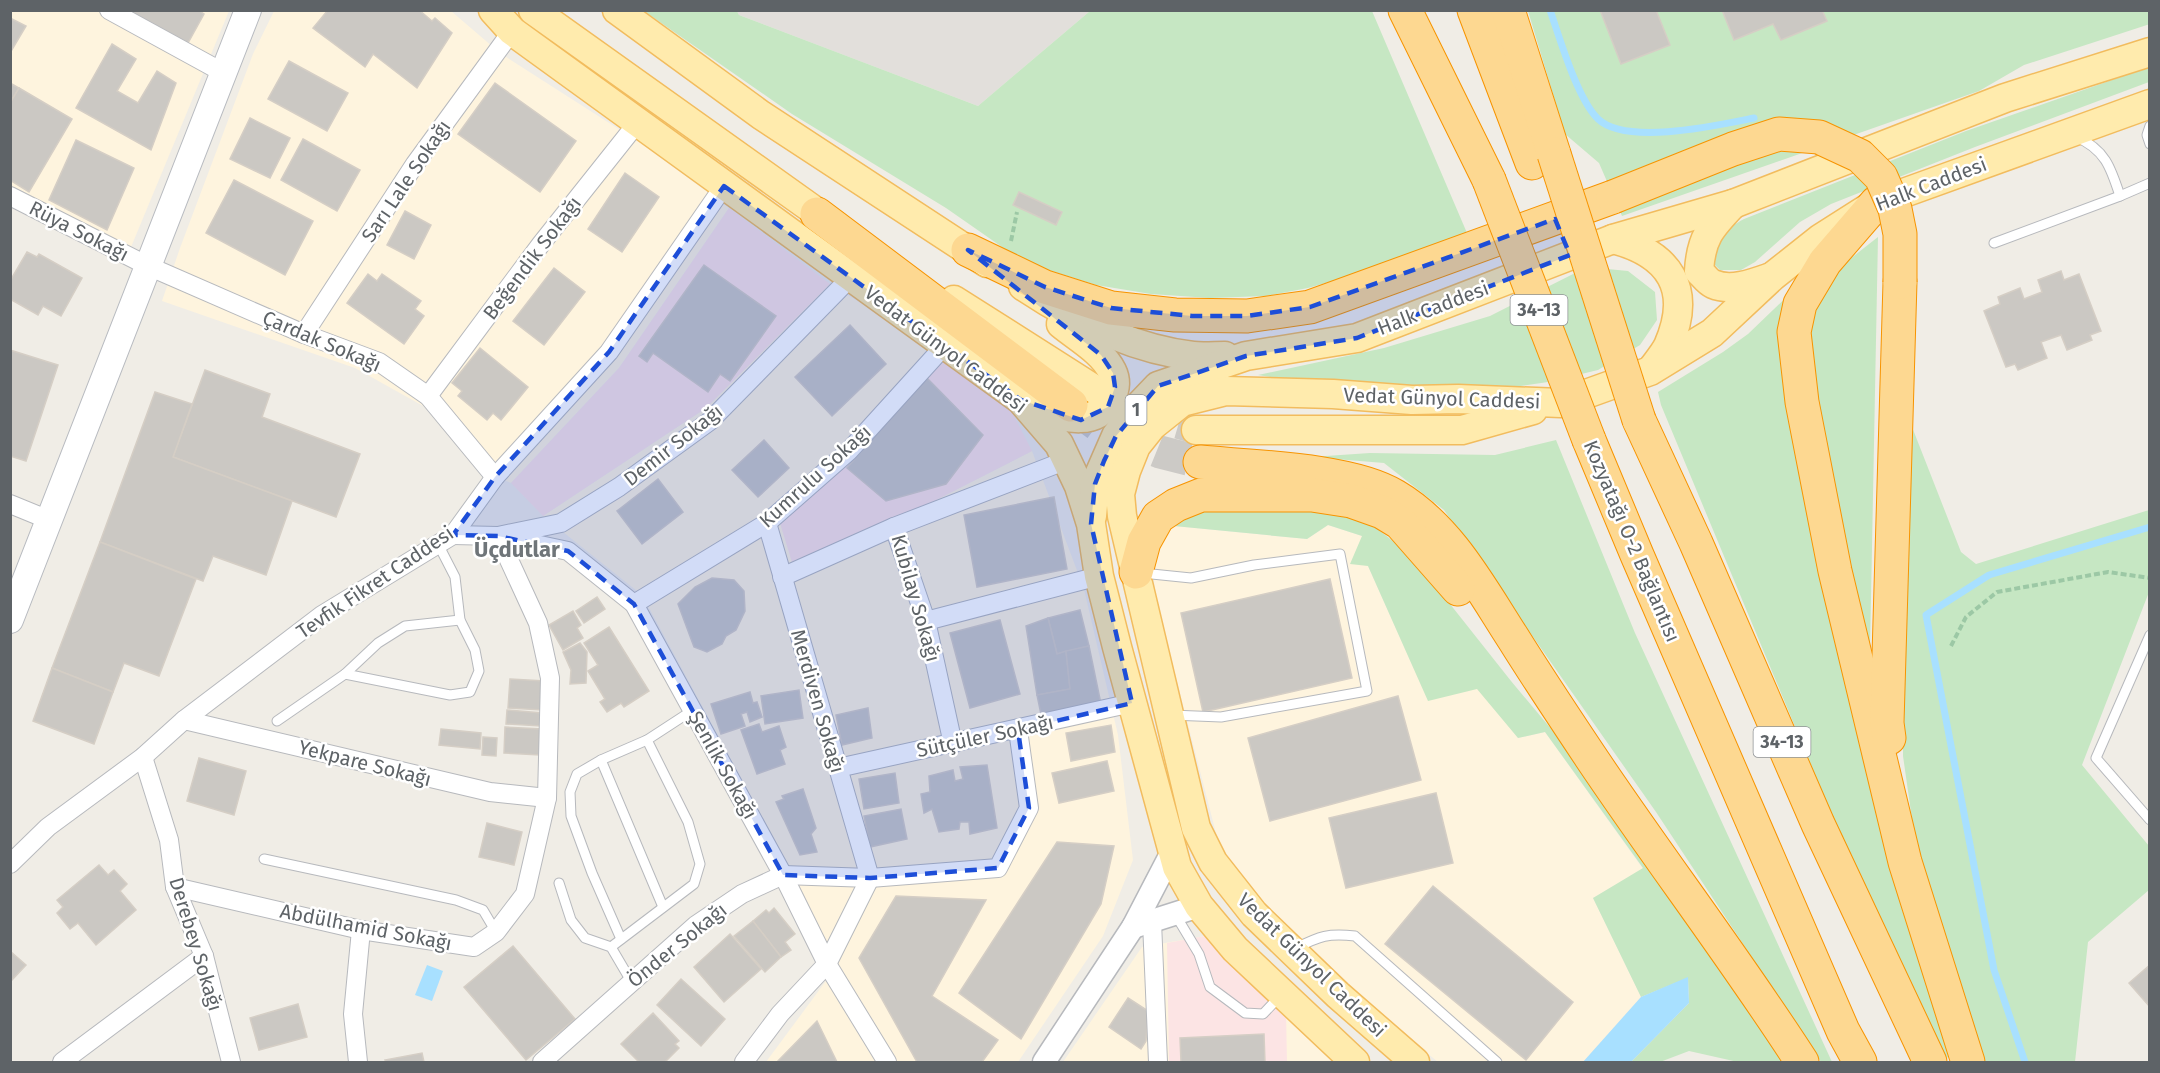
<svg xmlns="http://www.w3.org/2000/svg" width="2160" height="1073" font-family="'Fira Sans',sans-serif">
	<style>
		.commercial { fill: #fef4de }
		.industrial { fill: #e2dfdb }
		.medical { fill: #fce4e4 }
		.green { fill: #c6e7c3 }
		.water { fill: #a8e0ff }
		.lines { fill: none; stroke-linecap: round; stroke-linejoin: round }
		.stream { stroke: #a8e0ff; stroke-width: 7 }
		.building { fill: #cbc8c3; stroke: #d5cec5; stroke-width: 1.5 }
		.primary-tunnel { stroke: #cccac6; stroke-width: 28; stroke-dasharray: 28 14; stroke-linecap: butt }
		.motorway-tunnel { stroke: #cccac6; stroke-width: 33; stroke-dasharray: 33 16; stroke-linecap: butt }
		.service-casing { stroke: #b7b9bd; stroke-width: 11 }
		.minor-casing { stroke: #b7b9bd; stroke-width: 20 }
		.tertiary-casing { stroke: #b7b9bd; stroke-width: 25 }
		.secondary-casing { stroke: #b8bbc0; stroke-width: 28 }
		.primary-casing { stroke: #f2bc5e; stroke-width: 31 }
		.motorway-casing { stroke: #f79400; stroke-width: 35 }
		.path { stroke: #9cc8a5; stroke-width: 4; stroke-dasharray: 6 3; stroke-linecap: butt }
		.service { stroke: #fff; stroke-width: 9 }
		.minor { stroke: #fff; stroke-width: 18 }
		.tertiary { stroke: #fff; stroke-width: 22 }
		.secondary { stroke: #fff; stroke-width: 26 }
		.primary { stroke: #ffebad; stroke-width: 28 }
		.motorway { stroke: #fdd891; stroke-width: 33 }
		.motorway-bridge-casing { stroke: #f79400; stroke-width: 35; stroke-linecap: butt }
		.motorway-bridge { stroke: #fdd891; stroke-width: 33 }
		.marked { fill: #1d4ed8; fill-opacity: 0.2; stroke: #1d4ed8; stroke-width: 4.5; stroke-dasharray: 12 8; stroke-linejoin: round }
		.labels { text-anchor: middle; dominant-baseline: central; stroke-width: 5; stroke-linejoin: round; paint-order: stroke }
		.shield { fill: #fff; stroke: #8e9295; stroke-width: 1.5 }
		.shield-label { font-size: 18px; font-weight: bold; fill: #5e6367 }
		.street-label { font-size: 20px; fill: #5e6367; stroke: #fff }
		.quarter-label { font-size: 22px; font-weight: bold; fill: #6f7579; stroke: #fff }
	</style>
	<rect width="100%" height="100%" fill="#f0ede6"/>
	<g class="commercial">
		<polygon points="10,11 229,11 124,264 11,195"/>
		<polygon points="274,11 451,11 500,53 642,144 729,208 619,368 511,483 477,470 425,407 355,368 162,301 180,248 253,54"/>
		<polygon points="830,284 940,352 795,572 1032,451 1084,589 1118,735 1133,860 1103,936 1018,1062 766,1062 837,966 787,863 642,595 543,516 706,408"/>
		<polygon points="1328,525 1362,536 1368,566 1428,700 1477,688 1518,738 1545,732 1643,869 1593,898 1641,997 1583,1062 1438,1062 1263,919 1218,841 1155,596 1152,548 1174,526 1307,539"/>
		<polygon points="1205,936 1339,1062 1063,1062 1142,947"/>
	</g>
	<polygon class="industrial" points="737,11 1090,11 978,106 739,15"/>
	<g class="medical">
		<polygon points="729,208 830,284 706,408 543,516 511,483 619,368"/>
		<polygon points="940,352 1010,408 1032,451 795,572 776,510"/>
		<polygon points="1205,936 1286,1013 1287,1062 1169,1062 1167,943"/>
	</g>
	<g class="green">
		<polygon points="2149,10 2150,24 2024,65 1979,91 1622,216 1599,163 1565,134 1528,11"/>
		<polygon points="644,11 737,11 739,15 978,106 1090,11 1372,11 1467,233 1354,275 1308,288 1266,296 1210,298 1151,294 1096,285 1032,265 1002,247 946,208 792,114"/>
		<path d="M2149,67v15l-174,65 -144,57 -31,18 -45,40 -14,8h-21l-8,-8c3,-24 12,-32 32,-43l222,-88z"/>
		<polygon points="1878,237 1870,651 1863,653 1813,379 1808,334 1815,299 1836,270"/>
		<polygon points="1587,267 1628,271 1655,292 1657,320 1640,345 1598,370 1548,382 1499,389 1371,394 1258,375 1384,348 1490,316"/>
		<polygon points="1798,286 1780,348 1812,542 1900,903 1950,1057 1945,1058 1901,981 1661,405 1658,392 1723,352 1748,334"/>
		<polygon points="1903,404 1961,552 1976,564 2149,510 2149,592 2082,765 2149,846 2149,890 2088,942 2075,1062 1985,1062 1919,868 1903,756"/>
		<polygon points="1556,440 1635,633 1832,1062 1821,1062 1656,812 1444,510 1384,463 1311,457 1370,453 1495,455"/>
		<polygon points="1204,506 1309,506 1366,520 1412,556 1511,681 1573,755 1788,1062 1738,1062 1689,1051 1660,1062 1631,1062 1689,1003 1688,978 1641,997 1593,898 1643,868 1545,732 1518,738 1477,689 1428,701 1368,566 1350,564 1362,536 1328,525 1307,539 1174,526 1175,516"/>
	</g>
	<g class="water">
		<polygon points="427,965 443,971 432,1001 415,995"/>
		<polygon points="1688,977 1689,1003 1631,1062 1583,1062 1641,997"/>
	</g>
	<g class="lines">
		<g class="stream">
			<path d="M1550,10c10,29 27,88 48,109 28,27 121,6 156,-1"/>
			<polyline points="2025,1062 1994,970 1926,615 1989,575 2150,527"/>
		</g>
	</g>
	<g class="building">
		<polygon points="135,10 198,10 204,14 188,43 133,13"/>
		<polygon points="328,10 419,10 432,21 435,18 452,33 417,88 373,54 365,67 313,28"/>
		<polygon points="1600,10 1656,10 1670,45 1621,64"/>
		<polygon points="1722,10 1822,10 1827,21 1781,40 1773,24 1734,40"/>
		<polygon points="10,18 26,26 10,53"/>
		<polygon points="112,44 136,59 117,91 138,103 157,71 176,83 151,150 76,108"/>
		<polygon points="289,61 348,93 327,131 268,99"/>
		<polygon points="10,83 19,88 10,103"/>
		<polygon points="495,83 576,141 540,192 458,134"/>
		<polygon points="19,88 72,119 29,192 10,180 10,103"/>
		<polygon points="250,118 290,138 270,178 230,159"/>
		<polygon points="303,139 360,170 337,211 281,180"/>
		<polygon points="76,140 134,168 107,230 49,200"/>
		<polygon points="625,173 659,197 622,252 588,229"/>
		<polygon points="234,180 313,221 285,275 206,233"/>
		<polygon points="1019,192 1062,212 1056,225 1013,205"/>
		<polygon points="405,211 431,225 414,259 387,245"/>
		<polygon points="27,252 37,257 39,254 82,278 61,316 43,306 38,315 10,299 10,281"/>
		<polygon points="704,265 776,316 730,381 720,374 708,392 653,353 647,362 639,356"/>
		<polygon points="554,268 585,292 544,345 513,321"/>
		<polygon points="2061,271 2064,280 2079,274 2101,331 2090,335 2092,340 2067,350 2061,335 2041,342 2047,358 2018,370 2015,364 2006,367 1984,311 2000,304 1998,297 2020,288 2024,299 2042,292 2038,280"/>
		<polygon points="368,274 377,281 382,274 421,301 415,309 424,316 404,344 347,303"/>
		<polygon points="850,325 886,364 832,416 795,377"/>
		<polygon points="480,348 528,387 501,420 493,413 487,420 458,396 462,391 452,383"/>
		<polygon points="10,350 58,365 26,461 10,456"/>
		<polygon points="205,370 270,394 262,417 360,454 336,517 173,457"/>
		<polygon points="926,377 983,435 946,484 886,501 847,468"/>
		<polygon points="155,392 192,404 173,457 292,501 266,575 213,556 203,581 100,542"/>
		<polygon points="764,440 789,468 758,497 732,470"/>
		<polygon points="658,479 683,512 642,544 617,511"/>
		<polygon points="1054,497 1067,569 977,587 964,515"/>
		<polygon points="100,542 196,579 159,676 124,663 113,692 52,668"/>
		<polygon points="712,578 734,580 744,591 745,611 736,630 726,636 722,644 707,652 694,647 678,604 695,587"/>
		<polygon points="1330,579 1352,678 1203,712 1181,613"/>
		<polygon points="597,597 605,609 584,623 576,611"/>
		<polygon points="1080,610 1089,646 1057,654 1048,618"/>
		<polygon points="573,611 581,625 577,628 583,638 563,650 549,625"/>
		<polygon points="1048,618 1057,654 1066,651 1070,689 1037,695 1026,626"/>
		<polygon points="1000,620 1020,694 970,708 950,633"/>
		<polygon points="609,627 649,691 624,707 621,703 607,712 600,702 605,699 588,671 598,665 584,643"/>
		<polygon points="580,643 587,652 586,683 570,684 571,670 563,652"/>
		<polygon points="1089,646 1101,704 1042,719 1037,695 1070,689 1066,651"/>
		<polygon points="52,668 113,692 94,744 33,721"/>
		<polygon points="510,679 545,681 543,710 508,708"/>
		<polygon points="799,690 803,718 765,724 761,696"/>
		<polygon points="750,692 753,703 757,702 762,717 750,722 747,712 741,714 745,726 721,734 711,704"/>
		<polygon points="1398,696 1421,780 1270,821 1248,738"/>
		<polygon points="868,708 872,738 842,745 836,715"/>
		<polygon points="507,710 542,713 541,726 506,724"/>
		<polygon points="759,724 762,732 779,726 786,747 780,750 785,764 757,774 741,730"/>
		<polygon points="1111,725 1115,752 1071,761 1066,733"/>
		<polygon points="505,727 542,729 540,755 504,753"/>
		<polygon points="441,729 481,733 480,749 439,745"/>
		<polygon points="483,737 497,738 496,756 482,755"/>
		<polygon points="199,758 246,771 234,815 187,801"/>
		<polygon points="1107,761 1114,791 1059,803 1052,773"/>
		<polygon points="987,765 997,828 970,834 969,822 960,822 959,829 939,832 932,809 924,813 921,794 930,792 929,776 953,770 955,781 963,779 960,767"/>
		<polygon points="895,773 899,803 864,809 859,779"/>
		<polygon points="803,789 816,828 811,834 817,852 800,855 776,802 784,799 782,796"/>
		<polygon points="1436,793 1453,863 1346,888 1329,818"/>
		<polygon points="901,809 907,839 870,847 864,816"/>
		<polygon points="487,823 522,832 514,865 479,857"/>
		<polygon points="1057,842 1114,846 1101,904 1021,1039 959,993"/>
		<polygon points="99,865 108,875 114,870 127,884 120,891 136,910 96,945 78,923 70,929 57,913 63,907 57,900"/>
		<polygon points="1433,886 1573,1002 1526,1060 1385,944"/>
		<polygon points="896,896 986,900 932,996 998,1040 982,1062 917,1062 859,958"/>
		<polygon points="774,908 795,934 785,942 791,950 781,957 753,921 766,910 769,913"/>
		<polygon points="753,921 781,957 765,972 734,936"/>
		<polygon points="730,934 761,969 724,1002 694,967"/>
		<polygon points="513,946 575,1019 526,1060 464,987"/>
		<polygon points="10,951 26,965 10,982"/>
		<polygon points="2150,965 2150,1007 2129,983"/>
		<polygon points="681,979 725,1019 701,1046 657,1005"/>
		<polygon points="1128,998 1148,1011 1146,1041 1141,1049 1109,1027"/>
		<polygon points="298,1004 307,1037 259,1050 250,1018"/>
		<polygon points="653,1013 679,1041 675,1044 679,1048 665,1062 639,1062 621,1044"/>
		<polygon points="817,1021 837,1062 777,1062"/>
		<polygon points="1264,1034 1265,1062 1181,1062 1180,1038"/>
		<polygon points="422,1053 424,1062 386,1062 385,1060"/>
	</g>
	<g class="lines">
		<polyline class="primary-tunnel" points="1138,413 1196,430"/>
		<polyline class="motorway-tunnel" points="1071,405 1103,429 1160,452 1200,462"/>
		<g class="service-casing">
			<g id="service">
				<polyline points="2150,126 2147,135 2150,144"/>
				<path d="M2076,137c29,12 35,31 44,59"/>
				<polyline points="1994,243 2120,196 2150,183"/>
				<polyline points="1142,573 1191,578 1254,565 1340,554 1367,691 1221,717 1171,715"/>
				<polyline points="2150,635 2096,758 2150,820"/>
				<polyline points="345,674 450,695 470,692 479,671 475,650 460,620 455,577 438,544"/>
				<polyline points="277,721 345,674 378,643 405,626 460,620"/>
				<polyline points="601,760 663,907"/>
				<polyline points="264,859 456,900 483,910 496,932"/>
				<polyline points="559,883 571,920 585,938 611,947 631,981"/>
				<polyline points="1175,914 1199,954 1210,987 1245,1013 1263,1014 1281,995"/>
				<polyline points="621,939 592,873 571,816 570,792 577,774 601,760 647,740 693,710"/>
				<polyline points="611,947 694,884 700,864 688,822 647,740"/>
				<path d="M1296,948c24,-12 32,-15 59,-12l142,126"/>
			</g>
		</g>
		<g class="minor-casing">
			<g id="minor">
				<polyline points="109,10 224,73"/>
				<polyline points="10,196 148,266 304,334 379,362 428,396 495,477"/>
				<polyline points="304,334 415,164 512,31"/>
				<polyline points="428,396 541,244 638,122"/>
				<polyline points="10,504 49,520"/>
				<polyline points="453,535 498,536 561,523 619,487 710,421 851,277"/>
				<polyline points="498,536 568,551 634,604 783,875 827,964 887,1062"/>
				<polyline points="782,577 894,527"/>
				<polyline points="634,604 767,523 849,451 946,344"/>
				<polyline points="926,621 1099,576"/>
				<polyline points="184,720 490,792 547,798"/>
				<polyline points="953,744 926,621 894,527 1067,460"/>
				<polyline points="143,757 169,840 175,887 204,956 231,1062"/>
				<polyline points="838,768 1132,703"/>
				<polyline points="10,864 48,827 143,757 184,720 322,615 453,535 495,477 609,352 724,186"/>
				<polyline points="175,887 361,930 474,947 496,932 525,894 547,798 550,678 538,623 498,536"/>
				<polyline points="1152,922 1158,1062"/>
				<polyline points="62,1062 204,956"/>
				<polyline points="358,1062 353,1014 361,930"/>
				<polyline points="542,1062 696,925 742,894 783,875 870,878 998,868 1029,808 1018,730"/>
				<polyline points="744,1062 780,1014 827,964 870,878 767,523"/>
			</g>
		</g>
		<g class="tertiary-casing">
			<g id="tertiary">
				<polyline points="1133,927 1199,906"/>
				<polyline points="1044,1062 1133,927 1172,852"/>
			</g>
		</g>
		<g class="secondary-casing">
			<polyline id="secondary" points="10,620 248,10"/>
		</g>
		<g class="primary-casing">
			<g id="primary">
				<polyline points="493,10 512,31 1021,400 1059,444 1079,486 1091,524 1099,576 1117,647 1177,867 1199,906 1235,949 1355,1062"/>
				<polyline points="533,10 836,226"/>
				<polyline points="617,10 761,115 987,263"/>
				<path d="M1733,204c-23,24 -32,34 -34,67 4,4 9,11 14,13 18,8 41,-1 58,-7"/>
				<path d="M1613,239c57,15 80,50 55,107 -4,8 -11,16 -16,23"/>
				<path d="M1023,286c51,34 108,63 170,70 10,1 22,0 32,0"/>
				<polyline points="954,300 1094,389"/>
				<path d="M1042,409c22,10 57,18 69,-11 4,-8 6,-17 1,-27 -10,-20 -34,-33 -51,-47"/>
				<polyline points="1196,430 1462,430 1533,410"/>
				<polyline points="1092,516 1095,484 1116,436 1137,408 1158,386 1246,356 1357,338 1613,239 1733,204 2005,98 2150,52"/>
				<polyline points="1415,1062 1338,995 1254,914 1213,862 1196,828 1122,516 1120,494 1126,471 1136,446 1152,426 1182,402 1226,391 1333,394 1412,400 1458,399 1561,403 1650,371 1712,333 1773,276 1821,238 1876,203 2150,104"/>
			</g>
		</g>
		<g class="motorway-casing">
			<g id="motorway">
				<polyline points="1405,10 1489,180"/>
				<polyline points="1474,10 1532,163"/>
				<polyline points="1508,10 1554,154"/>
				<polyline points="1876,203 1825,262 1800,304 1794,332 1802,402 1835,571 1860,675 1905,862 1968,1062"/>
				<polyline points="817,214 1071,405"/>
				<polyline points="968,250 1045,287 1111,308 1175,315 1247,316 1310,307 1613,197"/>
				<polyline points="1639,420 1696,543 1818,824 1930,1062"/>
				<polyline points="1589,440 1637,555 1843,1031 1860,1062"/>
				<path d="M1200,462c52,5 151,7 195,34 54,32 85,91 118,142 25,40 51,79 77,118 69,103 145,202 212,306"/>
				<polyline points="1136,572 1144,542 1158,517 1176,505 1201,495 1312,495 1351,501 1382,512 1400,523 1458,589"/>
				<polyline points="1889,738 1887,723 1900,282"/>
			</g>
		</g>
		<g class="path">
			<polyline points="1011,241 1017,212"/>
			<polyline points="1951,646 1966,617 1997,592 2108,572 2150,578"/>
		</g>
		<use href="#service" class="service"/>
		<use href="#minor" class="minor"/>
		<use href="#tertiary" class="tertiary"/>
		<use href="#secondary" class="secondary"/>
		<use href="#primary" class="primary"/>
		<use href="#motorway" class="motorway"/>
		<g class="motorway-bridge-casing">
			<g id="motorway-bridge">
				<polyline points="1554,154 1639,420"/>
				<polyline points="1489,180 1589,440"/>
				<polyline points="1613,197 1733,149 1779,134 1819,137 1860,156 1881,177 1895,209 1900,234 1900,282"/>
			</g>
		</g>
		<use href="#motorway-bridge" class="motorway-bridge"/>
	</g>
	<path class="marked" d="M724,186l297,214 60,20 27,-13 7,-20 -2,-14 -12,-18 -133,-105 77,37 66,21 81,8h55l63,-9 245,-88 15,36 -213,83 -111,18 -88,30 -42,50 -12,25 -9,23 -4,40 41,179 -114,27 11,78 -31,60 -128,10 -87,-3 -149,-271 -66,-53 -70,-15 -45,-1 42,-58 114,-125z"/>
	<g class="labels">
		<g class="shield">
			<rect x="1510.5" y="295" width="57" height="30" rx="4.5"/>
			<rect x="1125.5" y="395" width="21" height="30" rx="4.5"/>
			<rect x="1753.5" y="727" width="57" height="30" rx="4.5"/>
		</g>
		<g class="shield-label">
			<text x="1539" y="310">34-13</text>
			<text x="1136" y="410">1</text>
			<text x="1782" y="742">34-13</text>
		</g>
		<g class="street-label">
			<text transform="translate(406 181) rotate(-56)">Sarı Lale Sokağı</text>
			<text transform="translate(1931 184) rotate(-21)">Halk Caddesi</text>
			<text transform="translate(79 231) rotate(27)">Rüya Sokağı</text>
			<text transform="translate(532 258) rotate(-53)">Beğendik Sokağı</text>
			<text transform="translate(1433 308) rotate(-21)">Halk Caddesi</text>
			<text transform="translate(322 341) rotate(23)">Çardak Sokağı</text>
			<text transform="translate(946 349) rotate(37)">Vedat Günyol Caddesi</text>
			<text transform="translate(1442 398) rotate(2)">Vedat Günyol Caddesi</text>
			<text transform="translate(673 445) rotate(-38)">Demir Sokağı</text>
			<text transform="translate(815 476) rotate(-42)">Kumrulu Sokağı</text>
			<text transform="translate(1632 541) rotate(67)">Kozyatağı O-2 Bağlantısı</text>
			<text transform="translate(375 582) rotate(-34)">Tevfik Fikret Caddesi</text>
			<text transform="translate(916 598) rotate(74)">Kubilay Sokağı</text>
			<text transform="translate(818 701) rotate(74)">Merdiven Sokağı</text>
			<text transform="translate(985 736) rotate(-12)">Sütçüler Sokağı</text>
			<text transform="translate(365 763) rotate(14)">Yekpare Sokağı</text>
			<text transform="translate(723 765) rotate(61)">Şenlik Sokağı</text>
			<text transform="translate(366 927) rotate(11)">Abdülhamid Sokağı</text>
			<text transform="translate(196 944) rotate(73)">Derebey Sokağı</text>
			<text transform="translate(677 945) rotate(-39)">Önder Sokağı</text>
			<text transform="translate(1312 965) rotate(44)">Vedat Günyol Caddesi</text>
		</g>
		<g class="quarter-label">
			<text x="517" y="549">Üçdutlar</text>
		</g>
	</g>
	<rect width="2160" height="1073" fill="none" stroke="#5e6367" stroke-width="24"/>
</svg>
